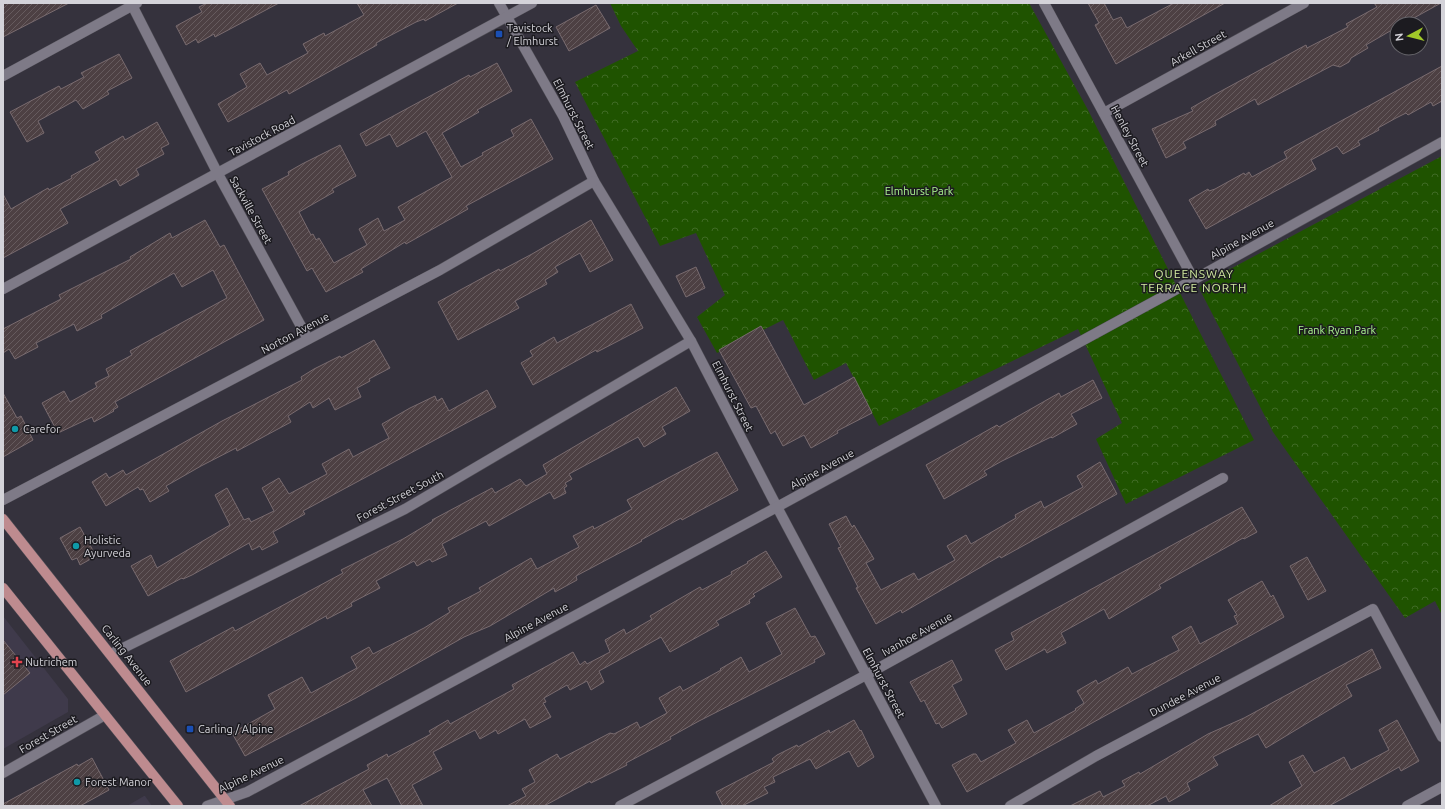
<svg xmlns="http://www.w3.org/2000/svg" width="1445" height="809" font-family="Ubuntu,sans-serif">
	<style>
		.built { fill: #3f3a4b }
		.park { fill: url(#park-crowns) }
		.building { fill: url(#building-hatch); stroke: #796b6f }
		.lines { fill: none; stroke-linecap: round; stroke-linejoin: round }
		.minor-casing { stroke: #504e56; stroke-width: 11 }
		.primary-casing { stroke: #504e56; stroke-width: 11 }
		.minor { stroke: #7e7a87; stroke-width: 10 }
		.primary { stroke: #be8b8f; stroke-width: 10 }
		.transit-dot { fill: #1a4fb4; stroke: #1c1b20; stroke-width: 1.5 }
		.culture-dot { fill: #0f9aa8; stroke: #1c1b20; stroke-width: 1.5 }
		.health-dot { fill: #e0444e; stroke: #1c1b20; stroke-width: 1.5 }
		.labels { text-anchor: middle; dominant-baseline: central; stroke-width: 3; stroke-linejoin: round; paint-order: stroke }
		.poi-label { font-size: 11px; fill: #d4d3d9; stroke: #1c1b20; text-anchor: start }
		.street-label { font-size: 11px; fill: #d4d3d9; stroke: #1c1b20 }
		.park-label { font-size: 11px; fill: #acf690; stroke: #1c1b20 }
		.neighbourhood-label { font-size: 12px; letter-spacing: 1px; fill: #d2eaa0; stroke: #1c1b20 }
	</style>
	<defs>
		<pattern id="park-crowns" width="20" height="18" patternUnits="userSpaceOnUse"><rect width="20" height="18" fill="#1f5300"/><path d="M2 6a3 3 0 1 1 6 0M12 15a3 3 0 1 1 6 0" fill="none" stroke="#3f6b25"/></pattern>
		<pattern id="building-hatch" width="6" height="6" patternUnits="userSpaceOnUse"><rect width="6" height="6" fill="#4d4043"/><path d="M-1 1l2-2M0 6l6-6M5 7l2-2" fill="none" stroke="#665b5e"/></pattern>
	</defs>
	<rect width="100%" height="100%" fill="#35323d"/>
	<g class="built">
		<polygon points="3,616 68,699 68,712 3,749"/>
		<polygon points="145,796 152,806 127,806 144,796"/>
	</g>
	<g class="park">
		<polygon points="610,3 1029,3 1088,110 1254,440 1126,504 1096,439 1122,423 1078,329 879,426 846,363 814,380 783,320 717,353 697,317 725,295 696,233 660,246 575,82 638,51 621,26"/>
		<polygon points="1442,156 1442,615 1435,601 1405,618 1273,432 1199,288 1204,283"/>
	</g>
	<g class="building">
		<polygon points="3,3 69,3 3,37"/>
		<polygon points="207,3 279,3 215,37 214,34 198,43 196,39 186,45 176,26 202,12 199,7"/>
		<polygon points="357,3 458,3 425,21 424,19 416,22 376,43 377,45 289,94 287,90 228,122 218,104 247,87 240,74 260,63 267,75 308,53 303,44 324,33 325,36 364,15"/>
		<polygon points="1088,3 1104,3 1113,20 1121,17 1127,28 1174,3 1225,3 1116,64 1095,25 1099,23"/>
		<polygon points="1374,3 1441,3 1403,24 1397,24 1397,27 1366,45 1368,48 1351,58 1349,62 1340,67 1333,65 1258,105 1255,99 1215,121 1216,125 1183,142 1186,148 1166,158 1152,129 1193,111 1191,108 1212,96 1306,45 1307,48 1348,27 1346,24 1377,7"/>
		<polygon points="596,5 610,28 569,51 556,27"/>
		<polygon points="119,54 132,78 107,91 109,94 83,109 76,100 38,121 44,133 27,142 10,112 59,86 61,89 84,77 81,73"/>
		<polygon points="497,63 512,91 477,110 479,112 442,133 461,167 483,155 482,153 514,136 511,130 531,119 553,159 466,206 468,209 406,244 405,242 361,269 363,272 326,292 312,268 307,271 262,189 289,175 288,172 302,164 340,145 356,176 332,189 334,192 299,212 311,235 313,234 316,240 319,238 334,263 367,245 359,229 378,218 384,231 405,220 398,207 452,177 426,131 397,147 390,134 366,146 360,134 469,75 470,77"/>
		<polygon points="1442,66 1442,101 1433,106 1431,102 1408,115 1406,113 1396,118 1378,128 1379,130 1358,141 1360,145 1343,154 1337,146 1311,160 1316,169 1206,229 1189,200 1208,189 1209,191 1215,189 1244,173 1245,175 1249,172 1252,177 1287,158 1284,152"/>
		<polygon points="157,122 169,144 161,148 164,154 136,169 139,175 120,186 116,179 60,209 68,223 3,258 3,194 11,209 48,188 49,190 72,178 71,176 100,160 95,152 123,136 125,140"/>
		<polygon points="205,220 220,247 224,245 264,320 115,402 118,407 113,410 114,411 94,422 92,417 58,433 42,403 64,391 70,402 97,387 95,383 109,376 106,369 132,355 130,351 227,298 213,270 182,287 174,273 101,315 102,318 77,331 74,324 36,343 38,347 15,359 9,349 3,353 3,329 61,299 59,295 131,259 130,257 170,233 172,238"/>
		<polygon points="591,220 613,260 590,272 580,253 555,267 558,272 545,280 547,284 515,301 519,308 458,340 438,302 499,269 500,271 532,254"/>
		<polygon points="696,267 705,288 686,297 676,276"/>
		<polygon points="631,304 643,328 597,352 596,350 533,385 521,363 533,356 530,351 554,337 557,343"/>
		<polygon points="761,326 804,405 854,377 872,413 837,431 838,433 811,448 804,435 783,446 775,431 771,434 756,406 751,408 719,350"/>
		<polygon points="374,340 390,368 369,379 370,381 357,388 361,397 335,410 329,398 313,408 310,402 288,416 291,422 237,451 236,448 201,466 166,486 169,491 150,502 143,489 140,490 138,487 106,506 92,482 106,473 109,478 123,470 126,475 222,421 302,380 301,377 314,369 340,356 341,358"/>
		<polygon points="1093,380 1102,398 1071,414 1077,424 1052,438 1051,437 1002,461 984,471 987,475 944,499 926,465 997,425 999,427 1059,393 1061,397"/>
		<polygon points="676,387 690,411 662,427 666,434 644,447 638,437 569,474 572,479 565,483 567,486 564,488 566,493 554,499 550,492 489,526 486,521 442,544 447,555 432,562 430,559 417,566 414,561 376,581 380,588 351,603 352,606 327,619 326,616 186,692 170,661 233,627 235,631 343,573 341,570 403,539 433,521 432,520 492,488 495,493 520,479 526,486 547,474 543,465"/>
		<polygon points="487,390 496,407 303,511 305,514 273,532 278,542 262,550 260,546 252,550 249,543 192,575 183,579 182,578 148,596 131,566 151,555 157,568 230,525 215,495 227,488 244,520 249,518 251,522 274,511 262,488 279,478 289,494 327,474 322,464 349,449 353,457 389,438 382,424 410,408 435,396 437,401 442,398 449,411"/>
		<polygon points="3,393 17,418 21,416 33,440 3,457"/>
		<polygon points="717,452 738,490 682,520 681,518 641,540 642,541 576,576 577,580 555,592 554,588 490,626 464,637 356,698 245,756 232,733 275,709 268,695 302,677 311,693 357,668 351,657 369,647 373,654 424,628 450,612 448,608 481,591 479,588 531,558 537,569 579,547 573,536 593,526 594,529 632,509 627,500"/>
		<polygon points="1100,462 1117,494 1001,558 1000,556 902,613 901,610 876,624 856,588 858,587 838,548 841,547 829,524 846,516 852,527 854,525 874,559 866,563 881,590 914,573 918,580 955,560 947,546 966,535 971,544 1016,518 1015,515 1041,501 1044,508 1083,487 1077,476"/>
		<polygon points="1242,507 1257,532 1244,539 1243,538 1159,585 1161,588 1109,619 1104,609 1061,633 1066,643 1047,653 1045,649 1006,670 995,650 1014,640 1011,633"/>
		<polygon points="80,527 96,556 80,565 77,558 72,560 60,538"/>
		<polygon points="766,551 782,577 753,594 755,596 749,600 750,603 716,621 719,625 670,652 661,637 599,671 604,682 591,690 587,681 570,690 567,685 544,698 546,702 543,703 551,717 530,728 525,719 498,734 496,730 480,739 475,730 433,752 442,769 412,785 423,806 402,806 387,778 363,790 372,806 299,806 369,769 367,765 387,754 388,757 431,734 429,731 448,720 450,724 514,689 512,685 573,652 580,665 585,661 587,664 610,652 605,640 624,629 626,634 652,619 650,616 700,587 702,590 732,574 731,572 748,563 747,562"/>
		<polygon points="1307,557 1326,591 1308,600 1290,566"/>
		<polygon points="1262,581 1271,597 1273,595 1284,617 967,792 952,765 973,754 976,754 981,762 1016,743 1008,730 1027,720 1034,733 1076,710 1075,709 1084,703 1077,691 1096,680 1098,684 1128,667 1132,674 1179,650 1172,637 1191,626 1200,644 1238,624 1234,616 1237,615 1228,600"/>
		<polygon points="795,608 811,637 815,636 825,654 814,660 815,662 699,721 670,737 671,739 626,763 627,765 591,783 590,781 581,786 544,806 507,806 526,796 522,789 535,782 529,770 557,754 560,759 610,733 614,734 637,722 640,728 667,713 659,698 680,686 683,691 721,670 720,669 741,657 749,672 782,654 766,623"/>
		<polygon points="3,640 30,673 3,695"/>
		<polygon points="1372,649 1381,668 1346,685 1352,696 1266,748 1258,734 1213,757 1218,765 1187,783 1190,790 1169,802 1166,796 1147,806 1070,806 1100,791 1103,797 1125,786 1122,781 1139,772 1140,774 1208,734 1244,718"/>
		<polygon points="952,660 962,680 952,685 967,714 942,728 939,723 936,724 924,700 921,702 910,682"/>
		<polygon points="854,720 860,731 861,730 874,757 858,767 849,751 816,769 810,759 773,777 775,782 764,787 768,793 742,806 723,806 716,792 774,762 772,759 777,755 797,745 798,747 829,730 830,733"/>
		<polygon points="1397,720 1419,761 1401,771 1399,767 1329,806 1269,806 1302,786 1289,762 1303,755 1314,773 1344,757 1351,770 1389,750 1379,730"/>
		<polygon points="92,758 109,790 80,806 3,806 3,804 77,764 78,766"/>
	</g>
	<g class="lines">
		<g class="minor-casing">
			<g id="minor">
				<polyline points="499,3 563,116 594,181 691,341 777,507 936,806"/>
				<polyline points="1044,3 1194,280"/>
				<polyline points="132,5 218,174 308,339"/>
				<polyline points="3,76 137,3"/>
				<polyline points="1104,113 1304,3"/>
				<polyline points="3,289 532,3"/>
				<polyline points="3,500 440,270 594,181"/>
				<polyline points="111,654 405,509 691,341"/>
				<polyline points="3,773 105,715"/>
				<polyline points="207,806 247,792 777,507 1166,295 1442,142"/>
				<polyline points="620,806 866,675 1223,478"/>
				<polyline points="1010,806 1096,756 1373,609 1442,737"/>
				<polyline points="1407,806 1442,787"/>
			</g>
		</g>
		<g class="primary-casing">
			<g id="primary">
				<polyline points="3,519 230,806"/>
				<polyline points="3,588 178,806"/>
			</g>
		</g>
		<use href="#minor" class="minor"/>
		<use href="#primary" class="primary"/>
	</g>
	<g class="transit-dot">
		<rect x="495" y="30" width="8" height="8" rx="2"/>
		<rect x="186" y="725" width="8" height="8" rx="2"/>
	</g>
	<g class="culture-dot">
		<circle cx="15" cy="429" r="4"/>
		<circle cx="76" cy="546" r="4"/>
		<circle cx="77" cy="782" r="4"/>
	</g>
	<path class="health-dot" d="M15 656h4v4h4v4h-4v4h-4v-4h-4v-4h4z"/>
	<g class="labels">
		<g class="poi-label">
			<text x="507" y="28">Tavistock<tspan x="507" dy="13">/ Elmhurst</tspan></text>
			<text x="23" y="429">Carefor</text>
			<text x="84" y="540">Holistic<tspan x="84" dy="13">Ayurveda</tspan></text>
			<text x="25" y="662">Nutrichem</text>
			<text x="198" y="729">Carling / Alpine</text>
			<text x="85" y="782">Forest Manor</text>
		</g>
		<g class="street-label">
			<text transform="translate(1198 48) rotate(-29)">Arkell Street</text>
			<text transform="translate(574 114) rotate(63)">Elmhurst Street</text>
			<text transform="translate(262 136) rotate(-28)">Tavistock Road</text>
			<text transform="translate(1130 136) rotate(62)">Henley Street</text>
			<text transform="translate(251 210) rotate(61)">Sackville Street</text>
			<text transform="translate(1242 239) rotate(-29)">Alpine Avenue</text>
			<text transform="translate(295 333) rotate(-28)">Norton Avenue</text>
			<text transform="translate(733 396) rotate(63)">Elmhurst Street</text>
			<text transform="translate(822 469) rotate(-29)">Alpine Avenue</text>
			<text transform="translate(400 496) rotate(-28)">Forest Street South</text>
			<text transform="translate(536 622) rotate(-28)">Alpine Avenue</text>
			<text transform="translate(917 634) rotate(-29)">Ivanhoe Avenue</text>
			<text transform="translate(127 655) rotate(52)">Carling Avenue</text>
			<text transform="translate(884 683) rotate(62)">Elmhurst Street</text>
			<text transform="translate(1185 695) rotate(-28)">Dundee Avenue</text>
			<text transform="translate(48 734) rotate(-30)">Forest Street</text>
			<text transform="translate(251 774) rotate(-26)">Alpine Avenue</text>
		</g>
		<g class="park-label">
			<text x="919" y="191">Elmhurst Park</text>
			<text x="1337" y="330">Frank Ryan Park</text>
		</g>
		<g class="neighbourhood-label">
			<text x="1194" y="273">QUEENSWAY<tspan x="1194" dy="14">TERRACE NORTH</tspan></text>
		</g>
	</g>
	<rect width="1445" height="809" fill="none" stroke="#d4d3d9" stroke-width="8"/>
	<g transform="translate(1409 36) rotate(263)"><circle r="19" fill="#1c1b20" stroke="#66656a"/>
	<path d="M0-3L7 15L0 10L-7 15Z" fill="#a1c929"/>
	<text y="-6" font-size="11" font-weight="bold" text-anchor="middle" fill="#d4d3d9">N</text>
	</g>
</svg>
